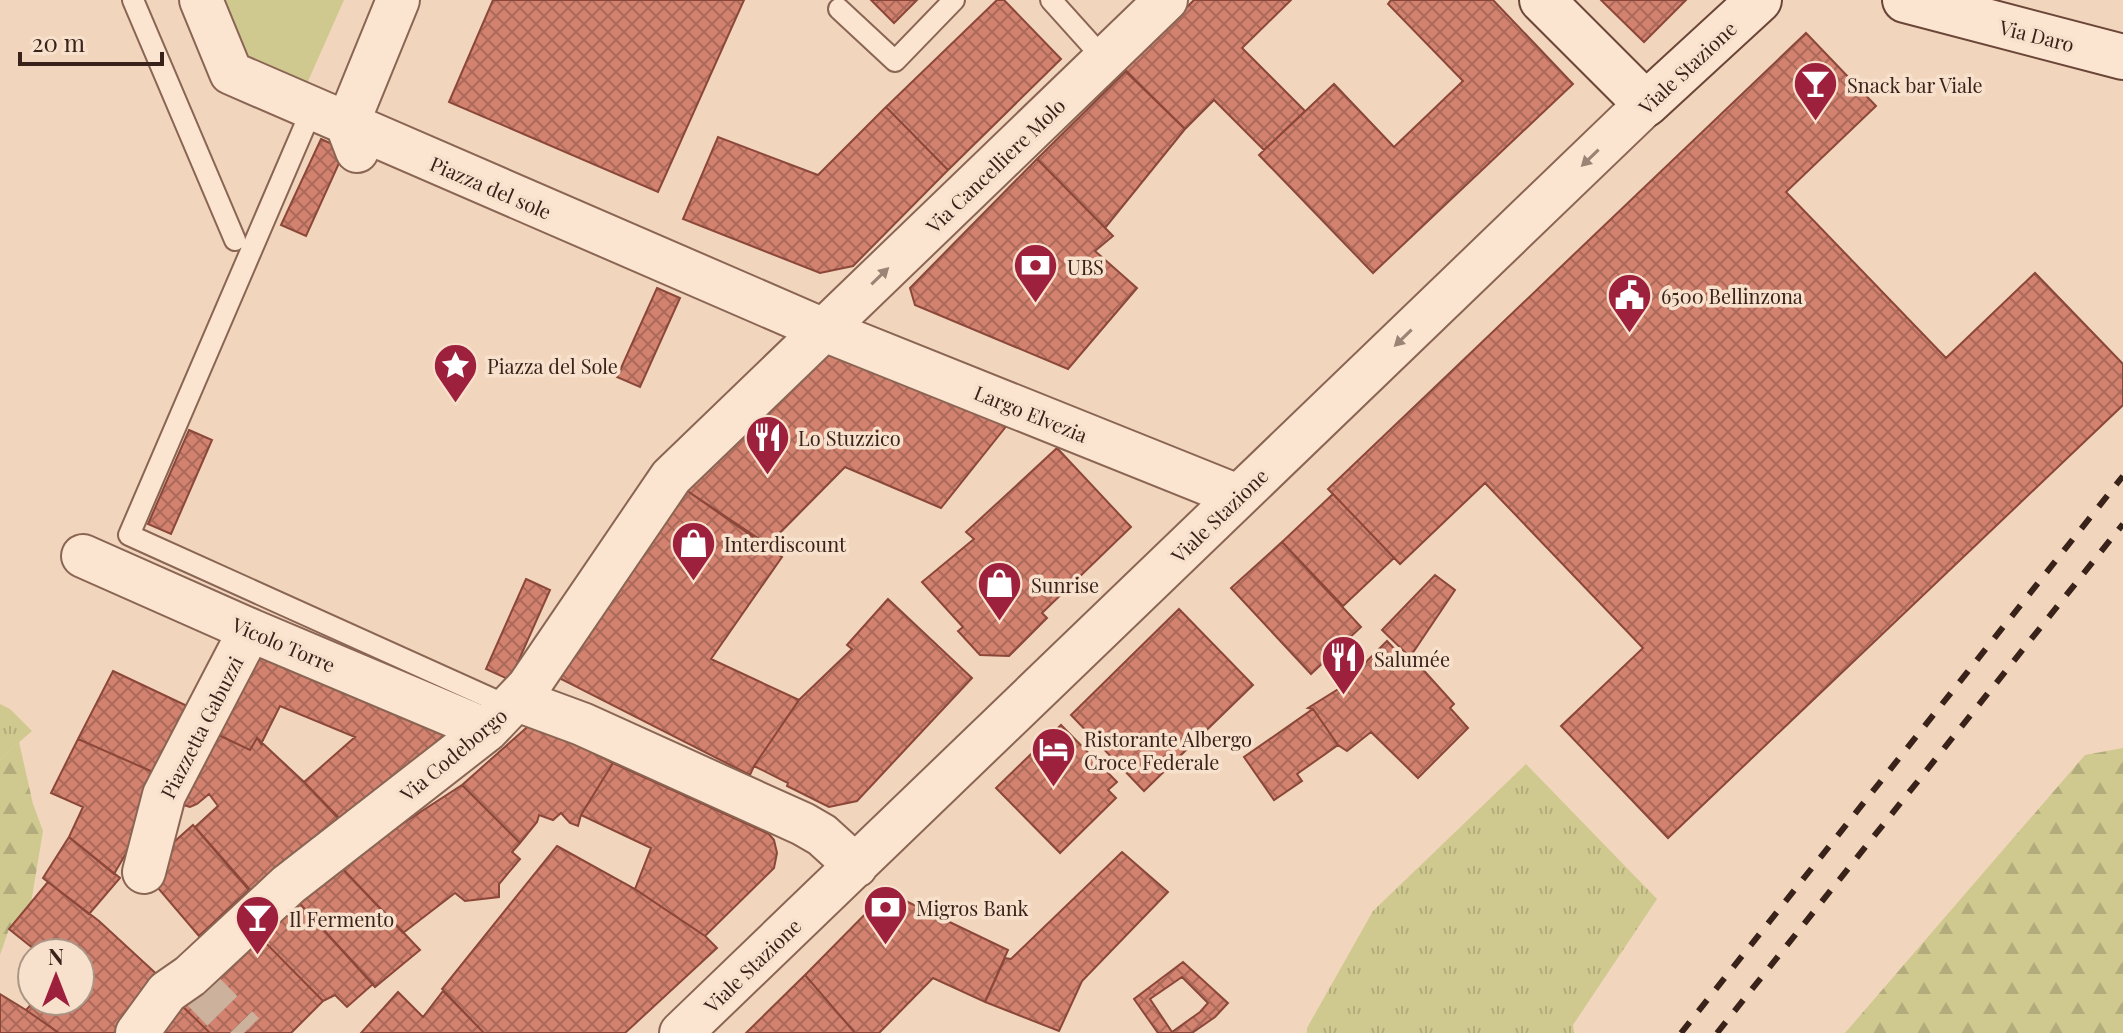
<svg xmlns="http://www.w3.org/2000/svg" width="2123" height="1033" viewBox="0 0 2123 1033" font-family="'Playfair Display',serif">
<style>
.grass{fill:url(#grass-tufts)}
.forest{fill:url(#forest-firs)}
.green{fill:#cfc990}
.building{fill:url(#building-cross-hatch);stroke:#8b4739;stroke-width:2;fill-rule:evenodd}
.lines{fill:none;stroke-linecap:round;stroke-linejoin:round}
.street-tunnel{stroke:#ccb19c;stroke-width:42;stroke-dasharray:42 21;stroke-linecap:butt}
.lane-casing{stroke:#8a6554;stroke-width:24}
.street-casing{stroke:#8a6554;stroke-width:46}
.secondary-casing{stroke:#6b4638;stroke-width:48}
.lane{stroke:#fbe5d0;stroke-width:20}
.street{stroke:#fbe5d0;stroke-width:42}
.secondary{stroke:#fbe5d0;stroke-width:44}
.rail{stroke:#38221a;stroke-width:6;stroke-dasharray:14 14;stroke-linecap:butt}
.oneway{fill:#9a8475}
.labels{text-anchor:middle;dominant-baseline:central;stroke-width:7;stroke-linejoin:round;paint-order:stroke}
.street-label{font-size:20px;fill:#38221a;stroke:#f8e1cc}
.poi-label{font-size:20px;fill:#38221a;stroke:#f8e1cc;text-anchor:start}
</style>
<defs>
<pattern id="grass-tufts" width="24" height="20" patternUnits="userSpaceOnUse" patternTransform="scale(2)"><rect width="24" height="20" fill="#cfc990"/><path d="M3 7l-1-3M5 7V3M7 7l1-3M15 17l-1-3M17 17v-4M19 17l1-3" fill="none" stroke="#b2ac7c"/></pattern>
<pattern id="forest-firs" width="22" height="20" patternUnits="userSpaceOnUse" patternTransform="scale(2)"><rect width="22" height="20" fill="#cfc990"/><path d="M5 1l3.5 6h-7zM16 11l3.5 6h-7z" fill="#b2ac7c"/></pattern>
<pattern id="building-cross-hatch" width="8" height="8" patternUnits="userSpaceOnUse" patternTransform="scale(2)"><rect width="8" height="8" fill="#d2826f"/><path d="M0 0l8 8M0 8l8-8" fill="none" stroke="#ab6a5a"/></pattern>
</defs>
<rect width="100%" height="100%" fill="#f1d5bc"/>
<!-- grass -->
<path class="grass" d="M0,704L10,709L32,731L0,759Z
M1526,764L1657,899L1573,1025L1574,1033H1307V1028L1373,911Z"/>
<!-- forest -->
<path class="forest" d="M19,742L33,804L43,831L31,903L9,929L0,955V759Z
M2123,748V1033H1845L2085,755Z"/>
<!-- green -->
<path class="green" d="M222,0H344L305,88L246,62Z"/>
<!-- building -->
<path class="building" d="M493,0H744L658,192L449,102Z
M871,0H917L894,23Z
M997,0H1004L1061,59L948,170L886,107Z
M1194,0H1291L1242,48L1305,111L1264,150L1214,100L1185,129L1124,70Z
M1391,0H1493L1573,84L1373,273L1259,155L1334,84L1394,147L1463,81L1388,4Z
M1601,0H1686L1644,42Z
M1806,33L1876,106L1786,192L1946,358L2035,273L2123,364V405L1668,838L1561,726L1643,648L1485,483L1400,564L1328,489Z
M1126,71L1185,129L1105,228L1037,159Z
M886,107L948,170L853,266L820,273L683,219L718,137L818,175Z
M321,139L345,150L306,236L281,225Z
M1037,159L1113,236L1095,251L1137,288L1068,369L915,305L910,288Z
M657,288L680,298L640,387L617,377Z
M825,352L1008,424L941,508L845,467L768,545L686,490Z
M189,430L212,440L171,534L148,524Z
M1057,448L1131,527L1042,613L1047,618L1009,656L980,655L958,631L963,627L922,582L974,539L966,532Z
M686,490L782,557L711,659L799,700L754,766L750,775L555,676Z
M1333,494L1394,558L1343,606L1282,542Z
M1282,542L1361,627L1311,674L1231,588Z
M1435,575L1455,590L1410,657L1382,630Z
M526,579L550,590L510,680L486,669Z
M888,599L972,678L857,801L829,807L787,786L788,783L754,766L799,700L852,649L847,645Z
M1179,609L1253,685L1144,791L1071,715Z
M251,634L456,724L345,824L304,782L355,737L280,706L261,744L257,738L250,750L208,730Z
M1387,641L1413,669L1418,664L1454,704L1450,708L1468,728L1418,778L1371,732L1347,751L1338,745L1313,709L1308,708L1356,678L1353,675Z
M113,671L202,713L169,779L78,739Z
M1313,709L1338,745L1297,774L1302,781L1274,800L1244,757Z
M533,722L613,763L581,815L578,826L570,823L561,813L553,820L539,815L537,822L520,843L462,785Z
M1061,725L1117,782L1108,790L1116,798L1060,853L996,788Z
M208,730L250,750L257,738L304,782L338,818L252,892L195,827L218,806L209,794L197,804L190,807L180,804Z
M78,739L169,779L114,874L69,837L83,807L51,793Z
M613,763L769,834L774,840L777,853L774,868L705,936L635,889L651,848L581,815Z
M462,785L520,843L512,852L520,859L499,884V897L465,901L455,893L403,933L339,865Z
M193,825L249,890L199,936L146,874L155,859Z
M69,837L120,878L89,914L43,878Z
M557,846L635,889L705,936L717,948L625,1033H484L442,989Z
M1122,852L1168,892L1082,981L1059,1031L985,1002L1005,958L1011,959Z
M339,865L420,950L375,987L292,895Z
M48,882L99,921L162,979L114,1033H59L26,1010L34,1001H80V953H39L9,929Z
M887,892L1008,950L985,1002L933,978L879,1033H855L805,975Z
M292,895L373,984L347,1007L335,995L323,1001L249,926Z
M249,926L323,1001L291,1033H210L175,999Z
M1183,962L1228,1003L1215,1017L1192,1033H1158L1134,999ZM1182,977L1208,1003L1200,1012L1172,1032L1150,999Z
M805,975L855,1033H746Z
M443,991L484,1033H361L398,992L423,1017Z
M0,994L26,1010L59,1033H0Z
M175,999L210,1033H149Z"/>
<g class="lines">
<!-- street-tunnel -->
<path class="street-tunnel" d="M193,981L244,1033"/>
<defs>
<path id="lane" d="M133,0L235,240
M1051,0L1105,60
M839,9L895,61L954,0
M312,109L129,535L510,707"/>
<path id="street" d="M201,0L231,73L824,330L1238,496
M357,151L347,125L398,0
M83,556L250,630L487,730
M517,700L582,724L803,824L822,835L856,866
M144,872L164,795L250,630
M137,1033L167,992L190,976L288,885L487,730L528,687L671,477L1166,0
M681,1033L1646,104"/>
<path id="secondary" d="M1542,0L1646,104L1759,0
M1905,0L2123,57"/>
</defs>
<!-- lane casing -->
<use href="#lane" class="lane-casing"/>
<!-- street casing -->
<use href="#street" class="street-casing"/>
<!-- secondary casing -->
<use href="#secondary" class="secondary-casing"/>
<!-- lane -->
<use href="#lane" class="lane"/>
<!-- street -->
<use href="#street" class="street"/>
<!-- secondary -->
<use href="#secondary" class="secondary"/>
<!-- rail -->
<path class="rail" d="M1681,1033L2123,476
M1717,1033L2123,524"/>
</g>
<!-- one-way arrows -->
<defs><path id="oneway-solid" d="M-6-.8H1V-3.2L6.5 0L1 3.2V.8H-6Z" transform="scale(2)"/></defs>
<g class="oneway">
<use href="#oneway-solid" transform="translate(1590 158) rotate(136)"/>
<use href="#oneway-solid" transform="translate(880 276) rotate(-44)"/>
<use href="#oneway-solid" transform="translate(1403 338) rotate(136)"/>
</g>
<!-- icons -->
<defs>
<symbol id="bar-pin" viewBox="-11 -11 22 30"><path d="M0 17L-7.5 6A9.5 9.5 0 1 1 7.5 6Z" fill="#9d203d" stroke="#f8e1cc"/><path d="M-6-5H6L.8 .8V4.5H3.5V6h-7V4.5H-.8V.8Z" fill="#fff"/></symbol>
<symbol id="bank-pin" viewBox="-11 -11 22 30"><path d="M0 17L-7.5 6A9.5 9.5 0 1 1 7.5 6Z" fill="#9d203d" stroke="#f8e1cc"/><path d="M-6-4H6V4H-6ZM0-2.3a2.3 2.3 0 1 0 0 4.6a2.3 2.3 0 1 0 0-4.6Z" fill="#fff"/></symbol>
<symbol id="civic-pin" viewBox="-11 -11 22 30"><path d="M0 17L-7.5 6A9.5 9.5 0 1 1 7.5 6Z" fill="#9d203d" stroke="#f8e1cc"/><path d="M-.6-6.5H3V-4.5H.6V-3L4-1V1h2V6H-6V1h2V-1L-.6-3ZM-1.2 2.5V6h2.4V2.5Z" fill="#fff"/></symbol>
<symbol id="sight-pin" viewBox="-11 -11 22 30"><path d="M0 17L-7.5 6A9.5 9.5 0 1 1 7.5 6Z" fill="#9d203d" stroke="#f8e1cc"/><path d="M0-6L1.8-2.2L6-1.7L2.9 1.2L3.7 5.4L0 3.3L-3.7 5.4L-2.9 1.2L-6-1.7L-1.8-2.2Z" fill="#fff"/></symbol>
<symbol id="restaurant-pin" viewBox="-11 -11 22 30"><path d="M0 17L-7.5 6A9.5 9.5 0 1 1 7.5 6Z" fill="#9d203d" stroke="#f8e1cc"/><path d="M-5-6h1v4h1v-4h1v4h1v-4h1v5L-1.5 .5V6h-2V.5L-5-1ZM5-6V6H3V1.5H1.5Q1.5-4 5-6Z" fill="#fff"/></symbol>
<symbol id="shop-pin" viewBox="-11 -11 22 30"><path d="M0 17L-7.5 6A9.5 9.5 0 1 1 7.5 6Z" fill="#9d203d" stroke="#f8e1cc"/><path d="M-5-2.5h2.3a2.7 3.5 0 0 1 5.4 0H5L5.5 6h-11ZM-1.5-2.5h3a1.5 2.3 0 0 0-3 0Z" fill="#fff"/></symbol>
<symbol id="hotel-pin" viewBox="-11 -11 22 30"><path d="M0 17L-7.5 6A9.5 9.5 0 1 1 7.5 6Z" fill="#9d203d" stroke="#f8e1cc"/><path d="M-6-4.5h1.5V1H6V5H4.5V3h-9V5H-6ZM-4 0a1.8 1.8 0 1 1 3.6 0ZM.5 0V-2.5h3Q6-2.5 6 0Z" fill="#fff"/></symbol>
</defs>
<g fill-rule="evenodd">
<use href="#bar-pin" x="1790" y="58" width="51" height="69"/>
<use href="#bank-pin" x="1010" y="240" width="51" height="69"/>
<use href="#civic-pin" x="1604" y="270" width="51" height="69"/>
<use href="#sight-pin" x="430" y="340" width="51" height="69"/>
<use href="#restaurant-pin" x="742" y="412" width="51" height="69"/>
<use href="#shop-pin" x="668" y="518" width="51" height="69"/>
<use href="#shop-pin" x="974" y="558" width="51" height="69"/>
<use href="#restaurant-pin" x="1318" y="632" width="51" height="69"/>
<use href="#hotel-pin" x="1028" y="724" width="51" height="69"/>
<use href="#bank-pin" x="860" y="882" width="51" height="69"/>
<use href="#bar-pin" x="232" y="892" width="51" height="69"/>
</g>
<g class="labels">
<!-- street labels -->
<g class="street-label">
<text transform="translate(2037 35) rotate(14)">Via Daro</text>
<text transform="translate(1687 67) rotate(-43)">Viale Stazione</text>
<text transform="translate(995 165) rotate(-44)">Via Cancelliere Molo</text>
<text transform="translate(491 187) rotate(23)">Piazza del sole</text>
<text transform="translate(1031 413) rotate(22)">Largo Elvezia</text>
<text transform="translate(1219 515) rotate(-44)">Viale Stazione</text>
<text transform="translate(284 644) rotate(23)">Vicolo Torre</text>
<text transform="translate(201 727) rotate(-63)">Piazzetta Gabuzzi</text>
<text transform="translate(453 754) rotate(-40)">Via Codeborgo</text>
<text transform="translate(752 965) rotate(-44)">Viale Stazione</text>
</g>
<!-- poi labels -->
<g class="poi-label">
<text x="1847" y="84">Snack bar Viale</text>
<text x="1067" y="266">UBS</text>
<text x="1661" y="295">6500 Bellinzona</text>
<text x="487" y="365">Piazza del Sole</text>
<text x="798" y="437">Lo Stuzzico</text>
<text x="724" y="543">Interdiscount</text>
<text x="1031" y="584">Sunrise</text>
<text x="1374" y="658">Salumée</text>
<text x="1084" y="738">Ristorante Albergo<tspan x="1084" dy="23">Croce Federale</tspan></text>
<text x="916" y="907">Migros Bank</text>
<text x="289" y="918">Il Fermento</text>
</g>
</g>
<!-- north arrow -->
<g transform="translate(56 977)"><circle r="38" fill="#f8e1cc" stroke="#ab9585" stroke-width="2"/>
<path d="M0-6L14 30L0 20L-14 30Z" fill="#9d203d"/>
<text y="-12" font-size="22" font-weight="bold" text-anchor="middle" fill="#38221a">N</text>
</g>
<!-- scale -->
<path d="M20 52v12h142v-12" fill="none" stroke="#38221a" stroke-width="4"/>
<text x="32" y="52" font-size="24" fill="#38221a" stroke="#f8e1cc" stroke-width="6" paint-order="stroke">20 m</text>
</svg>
